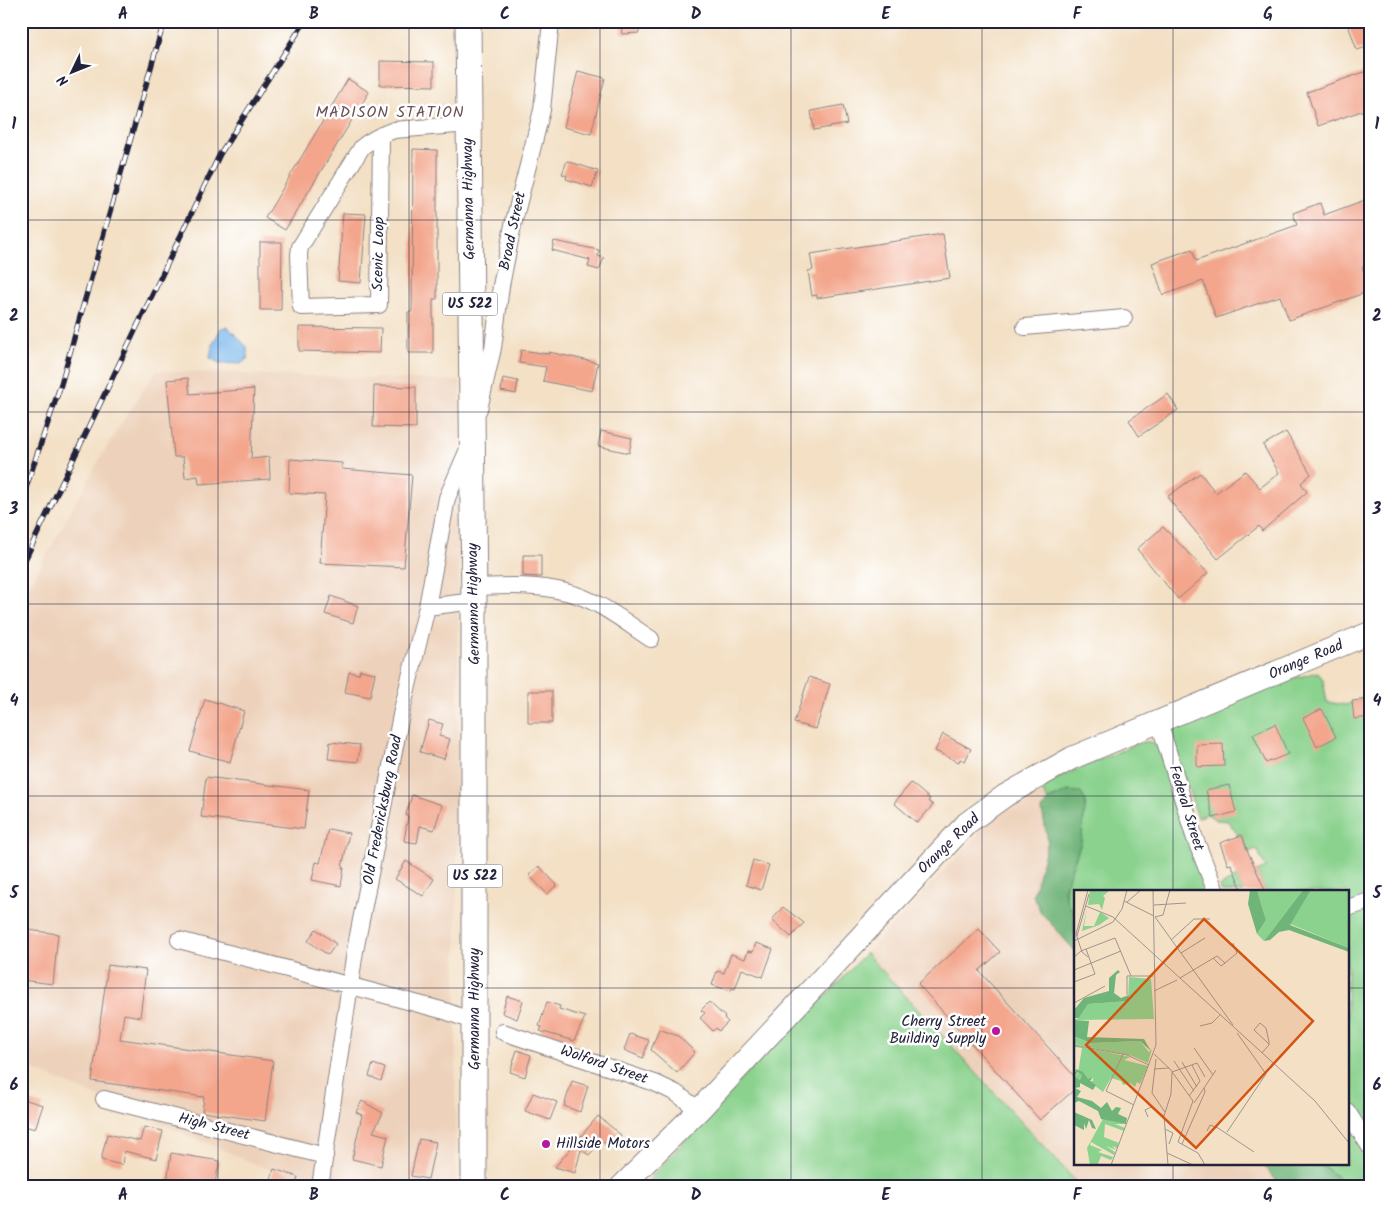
<svg xmlns="http://www.w3.org/2000/svg" width="1391" height="1208" viewBox="0 0 1391 1208" font-family="Kalam,sans-serif">
<style>
.built{fill:#edd1ba}
.green{fill:#8ad28d;stroke:#567a64}
.forest{fill:#6fb478;stroke:#486b5a}
.water{fill:#77b5ea;stroke:#4c6c92}
.building{fill:#f3a68c}
.lines{fill:none;stroke-linecap:round;stroke-linejoin:round}
.street-casing{stroke:#8a8180;stroke-width:18}
.secondary-casing{stroke:#8a8180;stroke-width:24}
.primary-casing{stroke:#8a8180;stroke-width:27}
.street{stroke:#fff;stroke-width:16}
.secondary{stroke:#fff;stroke-width:22}
.primary{stroke:#fff;stroke-width:25}
.rail-casing{stroke:#22223b;stroke-width:5.5}
.rail{stroke:#fff;stroke-width:4;stroke-dasharray:11;stroke-linecap:butt}
.grid{fill:none;stroke:#22223b;stroke-width:1;stroke-opacity:0.55}
.poi-dot{fill:#b5179e;stroke:#fff;stroke-width:2}
.labels{text-anchor:middle;dominant-baseline:central;stroke-width:5;stroke-linejoin:round;paint-order:stroke}
.shield{fill:#fff;stroke:#646476;stroke-width:1}
.shield-label{font-size:14px;font-weight:bold;fill:#22223b}
.street-label{font-size:15px;fill:#22223b;stroke:#fff}
.poi-label{font-size:15px;fill:#22223b;stroke:#fff;text-anchor:end}
.neighbourhood-label{font-size:16px;letter-spacing:1px;fill:#6b5057;stroke:#fff}
.inset-road{fill:none;stroke:#9f948e;stroke-width:1}
.view{fill:#d45411;fill-opacity:0.15;stroke:#d45411;stroke-width:2.5}
.inset-edge{fill:none;stroke:#22223b;stroke-width:2.5}
.neatline{fill:none;stroke:#22223b;stroke-width:2}
.grid-label{font-size:16px;text-anchor:middle;font-weight:bold;fill:#22223b}
</style>
<rect width="100%" height="100%" fill="#fff"/>
<filter id="ink" filterUnits="userSpaceOnUse"><feTurbulence type="fractalNoise" baseFrequency=".02" numOctaves="2"/><feDisplacementMap in="SourceGraphic" scale="10" xChannelSelector="R" yChannelSelector="G"/><feConvolveMatrix kernelMatrix="1 2 1 2 8 2 1 2 1" color-interpolation-filters="sRGB"/></filter>
<filter id="wash" filterUnits="userSpaceOnUse"><feTurbulence type="fractalNoise" baseFrequency=".0096" numOctaves="4" result="noise"/><feDisplacementMap in="SourceGraphic" scale="20" xChannelSelector="R" yChannelSelector="G"/><feGaussianBlur stdDeviation="1.12" result="paint"/><feColorMatrix in="noise" values="0 0 0 0 0 0 0 0 0 0 0 0 0 0 0 0 0 1.4 0 .05"/><feComposite in="paint" operator="in"/></filter>
<g filter="url(#wash)">
<rect width="100%" height="100%" fill="#f3e0c5"/>
<!-- built -->
<path class="built" d="M156,371L460,381L455,1187H309L21,1064V601L109,443Z
M1039,786L1071,836L1040,910L1075,951V1164H1262L1282,1187H1081L866,953L977,836L987,822Z"/>
<!-- green -->
<path class="green" d="M1318,672L1323,680L1327,702L1346,705L1370,695V1138L1347,1100V892H1266L1257,872L1266,868L1257,849L1248,852L1243,837L1238,835L1228,821L1216,820L1207,814L1198,818L1168,728L1284,681Z
M1141,742H1152L1159,749L1206,892H1075V914C1053,890 1076,866 1081,840C1083,827 1084,814 1086,801L1069,791L1048,800L1039,786Z
M1237,877L1243,892H1222L1219,887Z
M866,953L1081,1187H647L649,1180L800,1015L828,994Z
M1347,1120L1370,1157V1187H1350L1321,1164H1347Z"/>
<!-- forest -->
<path class="forest" d="M1069,791L1080,792L1086,801L1081,842L1064,890L1067,901L1075,914V951L1040,911L1033,895L1048,841L1042,810L1048,800Z
M1262,1164H1321L1350,1187H1282Z"/>
<!-- water -->
<path class="water" d="M228,327L247,347L248,358L241,364L219,363L210,358L212,346L221,328Z"/>
<g id="blocks">
<!-- building -->
<path class="building" d="M621,21H638L639,33L622,34Z
M1358,21H1370V46L1357,50L1348,25Z
M380,61L434,62V86L380,85Z
M1370,70V108L1318,126L1307,92Z
M578,71L605,78L591,134L564,127Z
M348,79L369,92L285,230L265,218Z
M843,105L847,124L814,130L811,111Z
M413,149L437,150V299H433V353H408V312H412Z
M567,161L598,171L592,187L566,179L567,176L562,174Z
M1370,198V264L1362,267L1370,291L1289,320L1280,296L1216,318L1203,281L1163,295L1152,263L1192,249L1196,261L1297,225L1293,213L1320,203L1324,215Z
M343,213L366,214L361,283L338,281Z
M943,234L950,278L817,298V295L812,296L808,271L813,270L810,254Z
M554,241L599,250L598,256L604,258L599,270L588,267L590,260L552,250Z
M260,242H282L281,310H260Z
M299,327L381,328L380,353L299,351Z
M521,350L549,354V352L598,363L592,391L543,381L546,367L519,363Z
M188,378L190,394L254,389L251,459L269,457L270,479L199,484L198,476L185,478L183,457H174L167,380Z
M503,378L518,381L516,394L501,391Z
M374,386L416,387V428L373,427Z
M1168,394L1178,410L1139,436L1129,420Z
M601,431L632,438L629,453L598,446Z
M1286,432L1311,474L1301,483L1307,492L1262,531L1259,526L1218,559L1167,497L1200,473L1216,493L1245,471L1260,488L1279,473L1263,445Z
M290,459L342,463V469L412,475L404,567L320,563L325,495L289,493Z
M1163,527L1208,573L1178,599L1137,549Z
M523,555H541V577L523,576Z
M331,596L358,606L353,623L325,614Z
M360,670L375,673L370,697L345,692L349,672L359,674Z
M809,677L830,684L816,729L794,723Z
M528,691H552V723H528Z
M205,699L244,711L230,762L190,751Z
M1370,699V717L1354,719L1352,701Z
M1322,709L1336,737L1317,747L1303,718Z
M429,720L443,724L439,736L450,739L444,759L420,752Z
M1275,724L1288,754L1266,763L1253,734Z
M943,734L971,749L965,761L960,759L959,762L935,751Z
M330,742L360,745L358,762L328,759Z
M1223,744L1224,766L1197,767V745Z
M206,777L309,790L304,829L201,817Z
M911,783L930,799L928,801L933,805L917,823L894,803Z
M1229,785L1236,812L1213,818L1206,790Z
M412,795L442,805L434,830L420,826L417,843L404,841L408,816L406,815Z
M328,829L349,833L342,868H344L341,886L312,880L316,862L320,863Z
M1242,835L1248,852L1266,892H1243L1231,864L1228,865L1220,843Z
M753,860L769,865L761,890L746,885Z
M406,861L434,879L423,896L395,879Z
M539,866L557,885L547,894L529,875Z
M783,907L804,923L791,937L772,920Z
M21,929L58,934L53,984L21,980Z
M316,929L336,944L328,955L308,941Z
M979,929L1000,952L979,971L1075,1077V1089L1040,1120L918,984Z
M756,943L773,949L763,977L742,969L735,989L732,988L731,991L712,985L717,971L724,973L731,954L745,959L748,951L753,952Z
M108,965L146,970L140,1017L124,1014L120,1039L273,1061L265,1121L202,1112L204,1097L92,1081Z
M507,996L523,1001L517,1019L502,1013Z
M547,1002L560,1006L559,1009L585,1017L574,1041L540,1031L542,1027L539,1026Z
M709,1002L725,1017L724,1018L728,1022L719,1031L716,1028L713,1031L700,1018L705,1013L701,1010Z
M659,1029L678,1036L695,1052L677,1073L651,1050Z
M630,1034L649,1040L643,1058L624,1050Z
M517,1050L531,1055L525,1077L510,1072Z
M373,1064L385,1068L381,1081L369,1076Z
M572,1081L588,1086L580,1112L564,1106Z
M533,1093L557,1102L550,1120L525,1111Z
M23,1099L43,1105L35,1129L21,1125Z
M362,1101L383,1113L373,1132L388,1136L381,1166L352,1159L362,1115L356,1112Z
M598,1116L621,1135L610,1148L602,1141L589,1155L581,1150L575,1173L555,1167Z
M144,1127L163,1131L156,1159L124,1151L122,1165L101,1160L107,1134L140,1141Z
M419,1139L436,1142L428,1179L411,1176Z
M171,1153L220,1161L214,1187L187,1182V1186L167,1183Z
M274,1169L298,1177L295,1187H269Z"/>
</g>
</g>
<g filter="url(#ink)">
<use href="#blocks" fill-opacity="0" stroke="#8a8180" stroke-width="1"/>
<g class="lines">
<defs>
<path id="street" d="M381,135L379,305L301,307L299,255L300,247L362,147C372,139 383,134 394,130L469,124
M1025,327L1124,318
M479,409L493,348L501,286L513,225L542,110L551,21
M474,587C504,586 536,584 566,592C597,599 625,622 651,639
M427,607L474,601
M1159,722L1194,836L1216,892
M1347,908L1370,901
M179,940L445,1011L475,1022
M503,1032L655,1083L676,1093L699,1110
M104,1099L325,1156
M1347,1111L1370,1147
M320,1187L355,951L402,710L427,607L447,498L469,447"/>
<path id="secondary" d="M621,1187L699,1110L967,823L1006,795L1072,758L1370,633"/>
<path id="primary" d="M468,21L474,601V1187"/>
</defs>
<!-- street casing -->
<use href="#street" class="street-casing"/>
<!-- secondary casing -->
<use href="#secondary" class="secondary-casing"/>
<!-- primary casing -->
<use href="#primary" class="primary-casing"/>
<!-- street -->
<use href="#street" class="street"/>
<!-- secondary -->
<use href="#secondary" class="secondary"/>
<!-- primary -->
<use href="#primary" class="primary"/>
<defs>
<path id="rail" d="M21,502L61,384L161,32L168,21
M21,568L220,154L305,21"/>
</defs>
<!-- rail casing -->
<use href="#rail" class="rail-casing"/>
<!-- rail -->
<use href="#rail" class="rail"/>
</g>
</g>
<!-- grid -->
<path class="grid" d="M218,21V1187M409,21V1187M600,21V1187M791,21V1187M982,21V1187M1173,21V892M21,220H1370M21,412H1370M21,604H1370M21,796H1370M21,988H1075M1347,988H1370M1173,1164V1187"/>
<!-- markers -->
<g class="poi-dot">
<circle cx="996" cy="1031" r="5"/>
<circle cx="546" cy="1144" r="5"/>
</g>
<g class="labels">
<!-- shield labels -->
<g class="shield">
<rect x="442.5" y="292.5" width="55" height="23" rx="4"/>
<rect x="447.5" y="864.5" width="55" height="23" rx="4"/>
</g>
<g class="shield-label">
<text x="470" y="304">US 522</text>
<text x="475" y="876">US 522</text>
</g>
<!-- street labels -->
<g class="street-label">
<text transform="translate(469 199) rotate(-91)">Germanna Highway</text>
<text transform="translate(513 231) rotate(-78)">Broad Street</text>
<text transform="translate(379 254) rotate(-89)">Scenic Loop</text>
<text transform="translate(474 604) rotate(-91)">Germanna Highway</text>
<text transform="translate(1306 660) rotate(-23)">Orange Road</text>
<text transform="translate(1186 808) rotate(73)">Federal Street</text>
<text transform="translate(383 810) rotate(-79)">Old Fredericksburg Road</text>
<text transform="translate(949 844) rotate(-44)">Orange Road</text>
<text transform="translate(475 1009) rotate(-90)">Germanna Highway</text>
<text transform="translate(604 1065) rotate(19)">Wolford Street</text>
<text transform="translate(214 1127) rotate(14)">High Street</text>
</g>
<!-- poi labels -->
<g class="poi-label">
<text x="986" y="1022">Cherry Street<tspan x="986" dy="17">Building Supply</tspan></text>
<text x="556" y="1144" text-anchor="start">Hillside Motors</text>
</g>
<!-- neighbourhood labels -->
<g class="neighbourhood-label">
<text x="390" y="112">MADISON STATION</text>
</g>
</g>
<!-- overview -->
<g transform="translate(1074 890)">
<rect width="275" height="275" fill="#f3e0c5"/>
<path d="M16,0H36L29,6L31,8L28,20L25,14L14,15ZM183,0H229L190,51L183,44L192,30ZM237,0H275V58L216,34ZM13,18L10,36H20L26,22L35,28L25,35L8,41ZM55,87L77,89L80,129L0,130L5,128L14,114L54,111ZM0,147L17,153L66,151L75,162L78,159L74,173L58,166L0,154ZM0,155L56,167L50,170L74,176L66,194L63,192L61,197L56,193L49,195L47,191L37,188L29,202L15,191H19V187L14,190L8,186L6,190L0,186L4,183L8,158L1,157L0,160ZM29,229L52,234H41L51,238L50,241L31,234L30,247L45,253L43,258L38,256L42,260L32,256L41,262L40,265L17,252L16,255L28,260L24,262L39,267L37,270L27,266L24,274L16,275L13,258Z" fill="#8ad28d"/>
<path d="M176,0H183L192,30L183,44L174,14ZM229,0H237L216,35L275,58V62L215,40L205,42L196,50L190,51ZM44,80L46,82L42,85L40,103L47,108L55,105L54,111L14,114L5,128H0V120L10,108L35,101V88ZM0,130L15,131L13,147L70,149L77,161L66,151L17,153L1,147ZM2,179L9,182L14,189L19,187L16,191L22,195L19,200L6,193V197L1,198L7,201L3,207L18,211L27,218L33,212L38,221L42,217L47,218L44,224L53,228L52,234L27,229L24,221L5,211L0,213V186L6,190L8,185L4,182L0,186ZM0,222L18,230L22,239L18,238L15,230L12,239L10,233V240L0,235Z" fill="#6fb478"/>
<path class="inset-road" d="M14,0L2,44L8,62L14,67M50,11L80,26M53,12L67,0M80,15L112,13M12,16L39,27M39,27L241,211L275,253M81,27L159,135M81,27L89,25L96,0M3,46L15,4M97,50L120,29H136M0,51L39,32L48,19L53,0M107,63L131,48M0,67L7,61L41,48L57,86M151,73L163,63L159,53M0,80L47,61M57,86H79M106,88L143,66L151,73L147,76L139,68M0,92L21,84L12,59M80,101L103,90M53,105V86H57M0,113L31,96M126,136L138,133L146,125M0,155L53,165L75,175M120,158L139,185M188,163L194,156L195,155V152L192,138L186,133L180,140L195,154M49,164L32,201L60,215M80,164L96,179L119,211L104,252L124,263L131,275M82,169L78,203L91,222M100,171L120,201M108,172L123,197M80,179L95,178M115,206L126,191L118,175M120,213L142,180M90,226L97,204L98,182L123,173L131,187M74,227L71,220L77,217L90,226L94,275M91,239L99,243L95,254M133,241L136,235L144,238L180,262M153,242L192,184L163,143M108,254L131,202L130,198M93,263L119,275M37,275L82,155L79,0"/>
<path class="view" d="M130,29L239,131L122,258L12,155Z"/>
<rect width="275" height="275" class="inset-edge"/>
</g>
<!-- margin -->
<rect width="1391" height="1208" fill="none" stroke="#fff" stroke-width="55"/>
<!-- north arrow -->
<g transform="translate(72 72) rotate(227)" stroke="#ffffff" stroke-width="4" paint-order="stroke">
<path d="M0-4L9 19L0 12L-9 19Z" fill="#22223b"/>
<text y="-8" font-size="14" font-weight="bold" text-anchor="middle" fill="#22223b">N</text>
</g>
<rect x="28" y="28" width="1336" height="1152" class="neatline"/>
<g class="grid-label">
<text x="123" y="19">A</text>
<text x="314" y="19">B</text>
<text x="505" y="19">C</text>
<text x="696" y="19">D</text>
<text x="886" y="19">E</text>
<text x="1077" y="19">F</text>
<text x="1268" y="19">G</text>
<text x="14" y="129">1</text>
<text x="1377" y="129">1</text>
<text x="14" y="321">2</text>
<text x="1377" y="321">2</text>
<text x="14" y="514">3</text>
<text x="1377" y="514">3</text>
<text x="14" y="706">4</text>
<text x="1377" y="706">4</text>
<text x="14" y="898">5</text>
<text x="1377" y="898">5</text>
<text x="14" y="1090">6</text>
<text x="1377" y="1090">6</text>
<text x="123" y="1200">A</text>
<text x="314" y="1200">B</text>
<text x="505" y="1200">C</text>
<text x="696" y="1200">D</text>
<text x="886" y="1200">E</text>
<text x="1077" y="1200">F</text>
<text x="1268" y="1200">G</text>
</g>
</svg>
